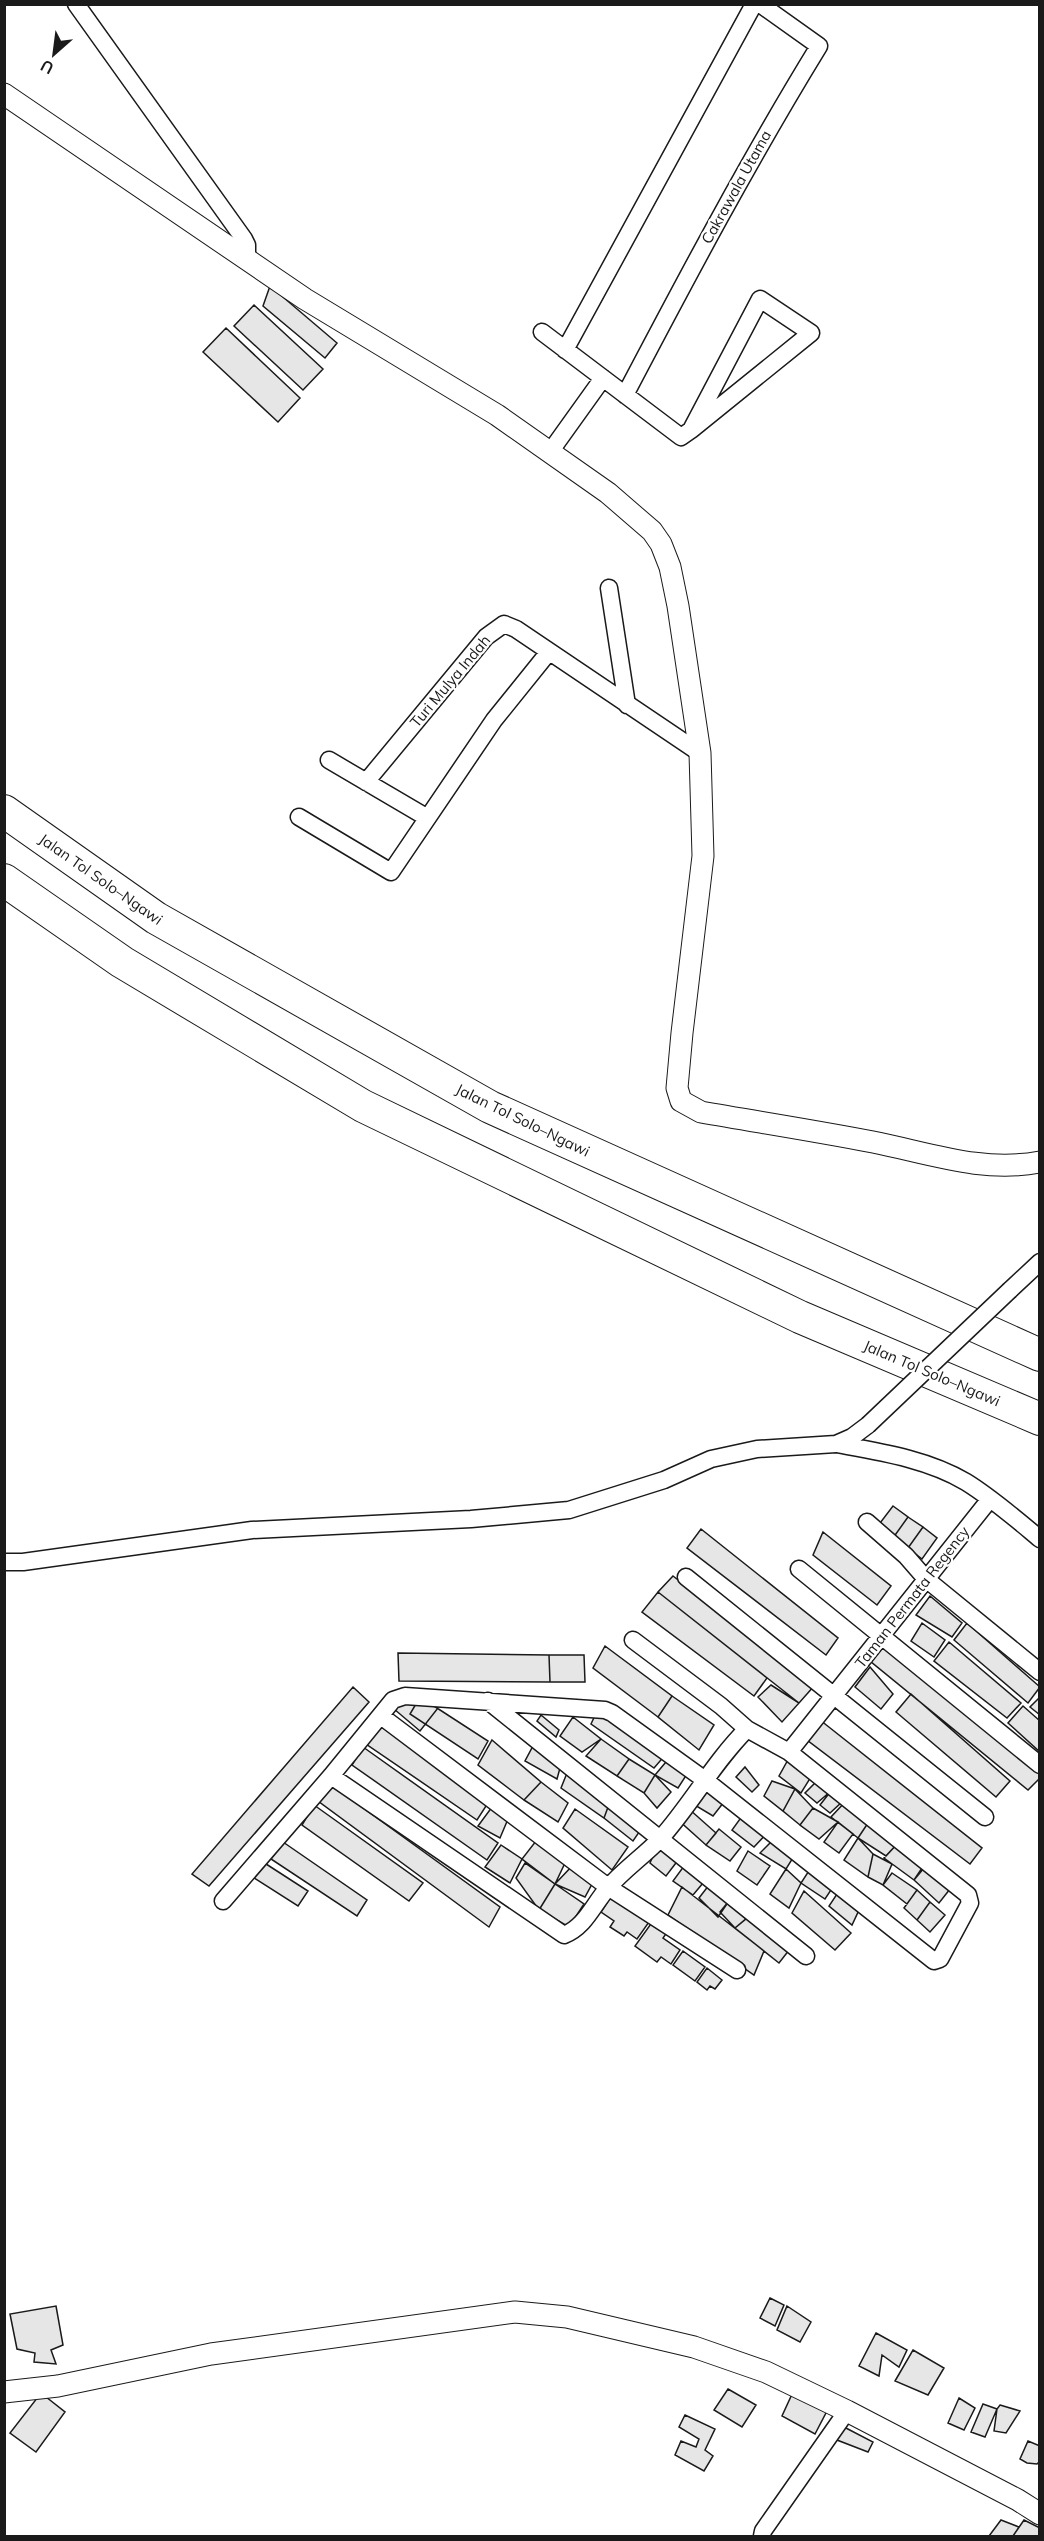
<svg xmlns="http://www.w3.org/2000/svg" width="1044" height="2541" viewBox="0 0 1044 2541" font-family="Mulish,sans-serif">
<style>
.building{fill:#e6e6e6;stroke:#1a1a1a;stroke-width:1.5}
.lines{fill:none;stroke-linecap:round;stroke-linejoin:round}
.minor-casing{stroke:#1a1a1a;stroke-width:19}
.tertiary-casing{stroke:#1a1a1a;stroke-width:23}
.motorway-casing{stroke:#1a1a1a;stroke-width:34}
.minor{stroke:#fff;stroke-width:16}
.tertiary{stroke:#fff;stroke-width:21}
.motorway{stroke:#fff;stroke-width:32}
.minor-bridge-casing{stroke:#1a1a1a;stroke-width:19;stroke-linecap:butt}
.minor-bridge{stroke:#fff;stroke-width:16}
.labels{text-anchor:middle;dominant-baseline:central;stroke-width:4.5;stroke-linejoin:round;paint-order:stroke}
.street-label{font-size:15px;fill:#1a1a1a;stroke:#fff}
</style>
<rect width="100%" height="100%" fill="#fff"/>
<!-- building -->
<path class="building" d="M270,286L337,343L325,358L263,306Z
M254,305L323,369L303,390L234,326Z
M226,328L300,398L278,422L203,352Z
M893,1506L908,1517L893,1538L877,1527Z
M908,1517L923,1527L908,1548L893,1538Z
M923,1527L937,1538L922,1559L908,1548Z
M701,1529L838,1638L826,1655L687,1548Z
M823,1532L891,1586L877,1605L813,1555Z
M673,1576L814,1686L799,1703L658,1592Z
M658,1592L767,1678L754,1696L642,1612Z
M930,1596L962,1623L952,1637L916,1615Z
M922,1623L945,1640L934,1657L911,1641Z
M967,1623L1040,1687L1028,1703L954,1640Z
M883,1642L1040,1774V1778L1028,1790L870,1661Z
M949,1642L1021,1703L1007,1718L934,1661Z
M605,1646L672,1696L658,1717L593,1668Z
M398,1653L549,1655L550,1682L399,1681Z
M549,1655H584L585,1682H550Z
M870,1667L893,1694L881,1709L855,1687Z
M771,1685L799,1703L782,1722L758,1697Z
M353,1687L369,1702L209,1886L192,1874Z
M911,1694L1010,1781L996,1797L896,1712Z
M672,1696L714,1725L699,1750L658,1717Z
M420,1697L488,1741L478,1759L410,1714Z
M1040,1697V1715L1030,1707Z
M403,1698L426,1701L438,1708L420,1731L394,1709Z
M1023,1706L1040,1721V1752L1008,1723Z
M598,1709L667,1753L654,1768L591,1724Z
M541,1715L559,1730L556,1737L537,1721Z
M573,1717L601,1739L582,1752L560,1736Z
M820,1720L982,1848L970,1864L807,1740Z
M379,1725L488,1803L477,1820L366,1744Z
M601,1739L629,1759L617,1776L586,1756Z
M492,1740L541,1782L524,1800L478,1765Z
M533,1746L560,1768L557,1779L525,1761Z
M363,1747L498,1843L487,1860L352,1765Z
M671,1756L687,1774L678,1788L655,1775Z
M789,1758L814,1772L801,1793L779,1776Z
M629,1759L655,1775L644,1793L617,1776Z
M745,1767L759,1785L752,1792L736,1777Z
M567,1773L611,1799L604,1818L561,1788Z
M655,1775L671,1792L657,1808L644,1793Z
M705,1780L727,1798L713,1816L693,1804Z
M818,1780L831,1791L817,1803L805,1793Z
M772,1781L795,1789L783,1811L764,1796Z
M541,1782L568,1803L558,1822L524,1800Z
M330,1784L500,1907L489,1927L318,1801Z
M795,1789L813,1808L800,1825L783,1811Z
M831,1791L843,1801L830,1813L820,1805Z
M611,1799L644,1825L633,1841L604,1818Z
M846,1801L870,1820L858,1838L831,1817Z
M314,1805L423,1883L409,1901L302,1825Z
M492,1807L508,1819L500,1838L478,1826Z
M813,1808L838,1822L819,1839L800,1825Z
M575,1809L628,1847L612,1870L563,1828Z
M689,1809L716,1833L706,1845L676,1818Z
M745,1812L769,1831L754,1847L732,1830Z
M870,1820L898,1843L886,1856L858,1838Z
M838,1822L853,1834L839,1853L824,1842Z
M719,1829L741,1847L730,1861L706,1845Z
M661,1837L682,1855L666,1876L650,1863Z
M776,1837L796,1853L786,1869L760,1853Z
M858,1838L873,1854L868,1877L844,1860Z
M536,1841L565,1863L555,1884L522,1859Z
M283,1842L367,1900L357,1916L271,1859Z
M898,1843L924,1865L914,1880L884,1858Z
M501,1845L522,1859L510,1883L485,1867Z
M748,1851L770,1866L757,1885L737,1871Z
M873,1854L892,1864L883,1885L868,1877Z
M263,1862L308,1891L298,1906L251,1876Z
M525,1863L555,1884L539,1910L516,1878Z
M575,1863L592,1884L585,1897L555,1884Z
M684,1866L703,1883L693,1895L673,1881Z
M812,1866L835,1884L825,1899L801,1883Z
M924,1868L950,1889L939,1903L914,1880Z
M786,1869L801,1883L789,1908L770,1894Z
M892,1873L917,1890L907,1904L883,1885Z
M555,1884L584,1904L569,1927L539,1910Z
M709,1885L729,1901L718,1917L699,1898Z
M682,1887L764,1951L754,1975L668,1915Z
M841,1888L859,1910L852,1925L829,1906Z
M917,1890L930,1902L917,1920L904,1908Z
M804,1891L851,1933L835,1950L792,1913Z
M611,1897L649,1922L637,1939L627,1932L624,1936L610,1927L614,1921L601,1912Z
M729,1901L746,1919L735,1928L720,1912Z
M930,1902L945,1915L930,1932L917,1920Z
M753,1913L793,1945L779,1963L735,1928Z
M653,1921L668,1931L663,1938L680,1950L671,1964L661,1957L657,1962L635,1946Z
M683,1951L705,1967L695,1981L673,1965Z
M707,1968L722,1980L715,1989L710,1986L707,1990L697,1982Z
M770,2298L784,2305L775,2326L760,2318Z
M56,2306L63,2345L51,2350L56,2364L34,2362L35,2353L17,2349L10,2314Z
M787,2306L811,2322L800,2342L777,2330Z
M876,2333L907,2350L899,2367L882,2355L879,2376L859,2366Z
M913,2350L944,2368L928,2395L895,2381Z
M728,2389L756,2405L742,2427L714,2410Z
M793,2392L828,2409L815,2434L782,2416Z
M41,2393L65,2412L36,2452L10,2433Z
M959,2398L975,2408L964,2430L948,2423Z
M983,2404L997,2409L985,2437L971,2432Z
M1000,2405L1020,2411L1006,2433L994,2431L997,2409Z
M685,2415L715,2429L705,2450L713,2456L704,2471L675,2455L681,2441L696,2447L699,2439L679,2427Z
M844,2427L873,2442L868,2452L837,2440Z
M1028,2441L1040,2446V2461L1037,2464L1027,2463L1020,2459Z
M1001,2520L1019,2527L1013,2536H989Z
M1024,2520L1040,2528V2536H1013Z"/>
<g class="lines">
<defs>
<path id="minor" d="M76,4L244,239L247,245V260
M542,332L681,437L691,430L811,333L760,299L691,430
M565,350L754,4
M625,395C687,277 749,160 819,46L760,4
M550,452L603,378
M609,588L627,705
M329,760L426,817
M366,782L486,637L504,624L516,629L700,753
M299,817L391,872L494,720L548,653
M1010,1290L1040,1262
M868,1425L852,1437L836,1444C880,1452 927,1459 966,1482C992,1498 1016,1519 1040,1539
M867,1522L906,1556L926,1579L1040,1672
M4,1562H23L252,1530L471,1519L569,1510L664,1480L711,1459L757,1449L836,1444
M799,1569L1040,1765
M686,1577L985,1817
M633,1640L721,1706L747,1729
M488,1701L806,1956
M381,1716L608,1887L737,1970
M789,1752L990,1499
M223,1901L331,1776L393,1700L405,1696L605,1710L612,1713L705,1780L934,1961L940,1959L970,1903L968,1895L789,1752L747,1729C714,1762 692,1803 661,1838C644,1856 623,1870 607,1889C593,1905 585,1927 564,1935L331,1776
M762,2536L763,2531L847,2411"/>
<path id="tertiary" d="M4,94L305,299L497,415L608,493L652,531L661,544L670,567L678,606L700,753L703,856L682,1033L677,1088L681,1101L701,1112C758,1122 816,1131 873,1142C929,1153 982,1173 1040,1162
M4,2392L58,2386L211,2354L515,2312L567,2317L694,2347L766,2372L847,2411L1018,2500L1040,2514"/>
<path id="motorway" d="M4,811L156,918L490,1107L1040,1355
M4,880L122,962L363,1106L800,1317L1040,1419"/>
</defs>
<!-- minor casing -->
<use href="#minor" class="minor-casing"/>
<!-- tertiary casing -->
<use href="#tertiary" class="tertiary-casing"/>
<!-- motorway casing -->
<use href="#motorway" class="motorway-casing"/>
<!-- minor -->
<use href="#minor" class="minor"/>
<!-- tertiary -->
<use href="#tertiary" class="tertiary"/>
<!-- motorway -->
<use href="#motorway" class="motorway"/>
<defs>
<path id="minor-bridge" d="M868,1425L1010,1290"/>
</defs>
<!-- minor-bridge casing -->
<use href="#minor-bridge" class="minor-bridge-casing"/>
<!-- minor-bridge -->
<use href="#minor-bridge" class="minor-bridge"/>
</g>
<g class="labels">
<!-- street labels -->
<g class="street-label">
<text transform="translate(736 187) rotate(-61)">Cakrawala Utama</text>
<text transform="translate(450 681) rotate(-50)">Turi Mulya Indah</text>
<text transform="translate(101 879) rotate(35)">Jalan Tol Solo–Ngawi</text>
<text transform="translate(523 1120) rotate(26)">Jalan Tol Solo–Ngawi</text>
<text transform="translate(932 1373) rotate(23)">Jalan Tol Solo–Ngawi</text>
<text transform="translate(912 1597) rotate(-52)">Taman Permata Regency</text>
</g>
</g>
<!-- border -->
<rect width="1044" height="2541" fill="none" stroke="#1a1a1a" stroke-width="12"/>
<!-- north arrow -->
<g transform="translate(54 54) rotate(208)" stroke="#ffffff" stroke-width="4.5" paint-order="stroke">
<path d="M0-4.5L10 22L0 15L-10 22Z" fill="#1a1a1a"/>
<text y="-9" font-size="16" font-weight="bold" text-anchor="middle" fill="#1a1a1a">U</text>
</g>
</svg>
